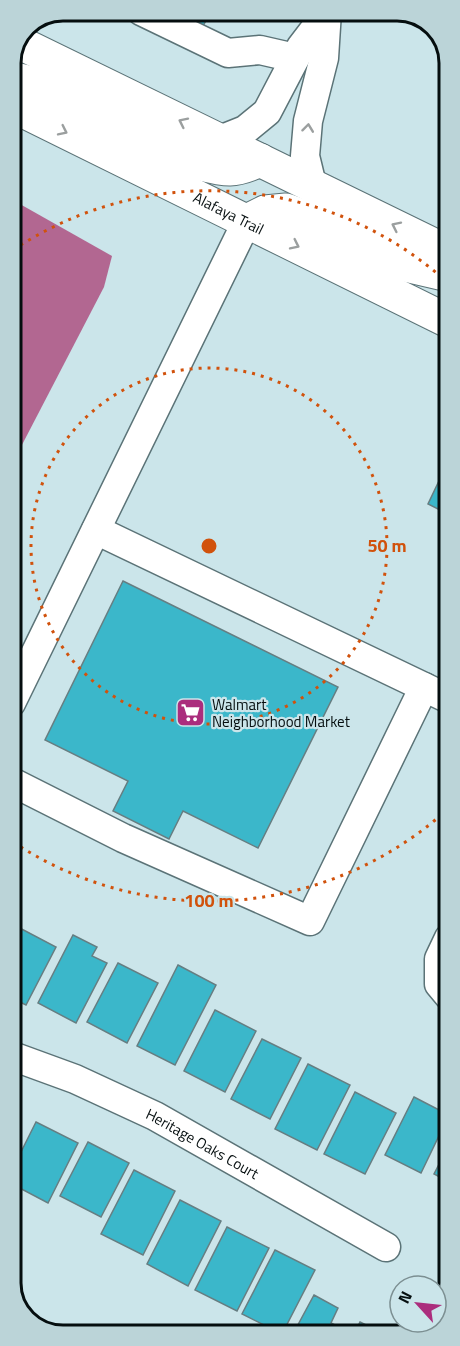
<svg xmlns="http://www.w3.org/2000/svg" width="460" height="1346" viewBox="0 0 460 1346" font-family="'Titillium Web',sans-serif">
<style>
.water{fill:#b26791}
.building{fill:#3bb7ca;stroke:#667e82;stroke-width:1.5}
.lines{fill:none;stroke-linecap:round;stroke-linejoin:round}
.minor-casing{stroke:#5b7377;stroke-width:31}
.major-casing{stroke:#5b7377;stroke-width:35}
.minor{stroke:#fff;stroke-width:28}
.major{stroke:#fff;stroke-width:33}
.oneway{stroke:#9b9f9f}
.ring{fill:none;stroke:#d1520c;stroke-width:3;stroke-dasharray:3 6}
.labels{text-anchor:middle;dominant-baseline:central;stroke-width:4.5;stroke-linejoin:round;paint-order:stroke}
.street-label{font-size:15px;fill:#050e0f;stroke:#cbe5ea}
.poi-label{font-size:15px;fill:#050e0f;stroke:#cbe5ea;text-anchor:start}
.rim{fill:none;stroke:#050e0f;stroke-width:3}
.centre{fill:#d1520c;stroke:#cbe5ea;stroke-width:3}
.ring-label{font-size:18px;text-anchor:middle;font-weight:bold;fill:#d1520c;stroke:#cbe5ea;stroke-width:4.5;stroke-linejoin:round;paint-order:stroke}
</style>
<rect width="100%" height="100%" fill="#cbe5ea"/>
<!-- water -->
<path class="water" d="M11,199L112,256L104,287L11,466Z"/>
<!-- building -->
<path class="building" d="M169,11H211L202,28Z
M448,462V514L428,504Z
M123,581L338,687L258,848L183,811L169,839L113,811L128,781L45,740Z
M14,925L56,947L26,1005L12,998V929Z
M73,935L97,947L92,956L107,963L76,1023L38,1003Z
M118,963L158,983L127,1043L87,1022Z
M178,965L216,985L175,1065L137,1046Z
M215,1010L256,1031L225,1092L184,1071Z
M262,1039L301,1058L270,1119L231,1099Z
M308,1064L350,1085L317,1150L275,1129Z
M355,1092L396,1113L365,1174L324,1154Z
M414,1097L449,1115L421,1173L385,1155Z
M36,1122L78,1143L48,1203L12,1184V1170Z
M88,1142L129,1163L101,1217L60,1196Z
M449,1145V1182L434,1174Z
M134,1170L175,1191L143,1255L101,1234Z
M180,1200L221,1221L188,1286L147,1264Z
M227,1227L269,1248L237,1311L195,1290Z
M275,1250L315,1270L282,1334L242,1314Z
M314,1295L338,1308L331,1323L347,1331L345,1334H293Z
M360,1322L384,1334H354Z"/>
<g class="lines">
<defs>
<g id="minor">
<path d="M141,11L228,53L260,50L295,58"/>
<path d="M220,140L245,130L267,112L301,47L327,13"/>
<path d="M312,185L305,156L308,121L324,58L327,11"/>
<path d="M96,530L449,699"/>
<path d="M11,703L247,221"/>
<path d="M12,782L123,838L310,921L424,687"/>
<path d="M449,938L439,959V984L449,996"/>
<path id="s1" d="M12,1056L75,1079L155,1116L386,1247"/>
</g>
<g id="major">
<path d="M18,42L448,252"/>
<path d="M11,78L36,84L197,163C225,170 233,173 260,160"/>
<path id="s2" d="M11,105L448,321"/>
<path d="M247,221L265,212L286,210L308,218L405,265L448,275"/>
</g>
</defs>
<!-- minor casing -->
<use href="#minor" class="minor-casing"/>
<!-- major casing -->
<use href="#major" class="major-casing"/>
<!-- minor -->
<use href="#minor" class="minor"/>
<!-- major -->
<use href="#major" class="major"/>
</g>
<!-- one-way arrows -->
<defs><path id="oneway-chevron" d="M-2-3.5L2.5 0L-2 3.5" fill="none" stroke-width="1.6" stroke-linecap="round" stroke-linejoin="round" transform="scale(1.5)"/></defs>
<g class="oneway">
<use href="#oneway-chevron" transform="translate(183 122) rotate(-154)"/>
<use href="#oneway-chevron" transform="translate(308 128) rotate(-83)"/>
<use href="#oneway-chevron" transform="translate(63 131) rotate(26)"/>
<use href="#oneway-chevron" transform="translate(396 226) rotate(-154)"/>
<use href="#oneway-chevron" transform="translate(295 245) rotate(26)"/>
</g>
<!-- distance rings -->
<g class="ring">
<circle cx="209" cy="546" r="178"/>
<path d="M449 808A355 355 0 0 1 13 842M13 250A355 355 0 0 1 447 282"/>
</g>
<!-- icons -->
<defs>
<symbol id="supermarket-square" viewBox="-11 -11 22 22"><rect x="-9" y="-9" width="18" height="18" rx="4" fill="#ab2d7d" stroke="#cbe5ea"/><path d="M-6-5.5h2.5l.6 2H6L4.5 2H-2.5L-4.4-4H-6ZM-1.5 3.2a1.3 1.3 0 1 0 .1 0ZM3 3.2a1.3 1.3 0 1 0 .1 0Z" fill="#fff"/></symbol>
</defs>
<g fill-rule="evenodd">
<use href="#supermarket-square" x="174" y="696" width="33" height="33"/>
</g>
<g class="labels">
<!-- street labels -->
<g class="street-label">
<text stroke="none"><textPath href="#s2" startOffset="243">Alafaya Trail</textPath></text>
<text stroke="none"><textPath href="#s1" startOffset="210">Heritage Oaks Court</textPath></text>
</g>
<!-- poi labels -->
<g class="poi-label">
<text x="212" y="704">Walmart<tspan x="212" dy="17">Neighborhood Market</tspan></text>
</g>
</g>
<!-- crop -->
<path d="M0 0H460V1346H0ZM63 21H397A42 42 0 0 1 439 63V1283A42 42 0 0 1 397 1325H63A42 42 0 0 1 21 1283V63A42 42 0 0 1 63 21Z" fill="#bbd4d8" fill-rule="evenodd"/>
<path class="rim" d="M63 21H397A42 42 0 0 1 439 63V1283A42 42 0 0 1 397 1325H63A42 42 0 0 1 21 1283V63A42 42 0 0 1 63 21Z"/>
<circle cx="209" cy="546" r="9" class="centre"/>
<g class="ring-label">
<text x="387" y="552">50 m</text>
<text x="209" y="907">100 m</text>
</g>
<!-- north arrow -->
<g transform="translate(418 1304) rotate(297)"><circle r="28" fill="#cbe5ea" stroke="#7c8f92" stroke-width="1.5"/>
<path d="M0-4.5L10 22L0 15L-10 22Z" fill="#ab2d7d"/>
<text y="-9" font-size="16" font-weight="bold" text-anchor="middle" fill="#050e0f">N</text>
</g>
</svg>
